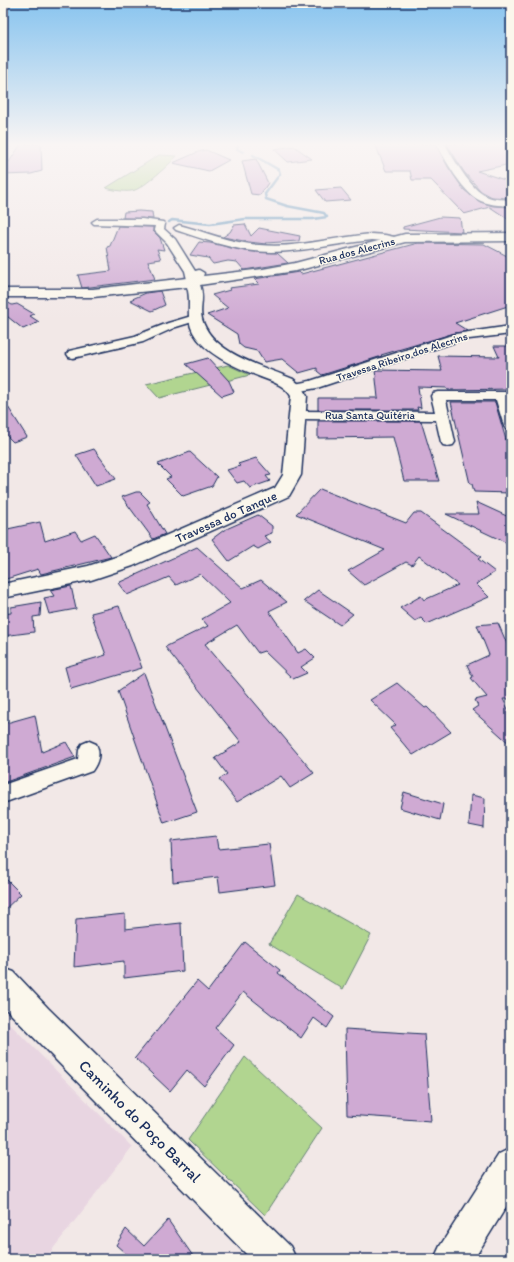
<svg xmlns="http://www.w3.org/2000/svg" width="514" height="1262" viewBox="0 0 514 1262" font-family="Itim,sans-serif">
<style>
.built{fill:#e8d5e1}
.green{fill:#b1d590;stroke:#668277}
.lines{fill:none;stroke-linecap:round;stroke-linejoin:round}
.stream{stroke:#6696bc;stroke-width:2.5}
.building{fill:#cfaad3;stroke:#1b2f5e}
.street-casing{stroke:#1b2f5e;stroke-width:3}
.secondary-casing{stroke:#1b2f5e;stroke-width:3}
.street{fill:#fbf7ec;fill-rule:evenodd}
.secondary{fill:#fbf7ec;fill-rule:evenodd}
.labels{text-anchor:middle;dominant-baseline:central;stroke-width:3;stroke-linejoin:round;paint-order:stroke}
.far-street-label{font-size:11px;fill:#1b2f5e;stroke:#fbf7ec}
.street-label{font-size:13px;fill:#1b2f5e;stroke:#fbf7ec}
.near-street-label{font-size:16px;fill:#1b2f5e;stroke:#fbf7ec}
</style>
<rect width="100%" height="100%" fill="#f2e8e7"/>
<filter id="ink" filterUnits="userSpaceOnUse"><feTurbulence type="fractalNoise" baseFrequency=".025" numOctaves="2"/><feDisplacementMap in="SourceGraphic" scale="8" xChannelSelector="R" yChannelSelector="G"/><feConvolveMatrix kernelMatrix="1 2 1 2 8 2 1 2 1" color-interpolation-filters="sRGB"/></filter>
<g filter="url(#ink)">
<!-- built -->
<path class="built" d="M3,1017L132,1147L45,1259H3Z"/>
<!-- green -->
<path class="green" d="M159,155L177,156C170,164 144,187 135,190C128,193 113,190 106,188Z
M228,365L250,375L159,398L146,384Z
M298,894L371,935L343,989L269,944Z
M245,1057L322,1128L265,1215L188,1140Z"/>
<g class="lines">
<!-- stream -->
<path class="stream" d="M238,144L237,149L243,152
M169,222L172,220L210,224L245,219H313L327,217L324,213L287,206L266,199L265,194L280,174L279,170L253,155"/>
</g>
<!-- building -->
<path class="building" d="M21,144H41L42,171L31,174L3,175V171Z
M375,144H436L448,167L464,190L480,202L493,206L511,207V221L490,207L464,214L431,180H412L410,171H386Z
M447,144H511V164L477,171L511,182V198L492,197L481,191L464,172Z
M294,146L312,159L288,162L274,149Z
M206,150L229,160L209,171L173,163L198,152Z
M256,159L268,183L260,195L251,194L242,161Z
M341,188L351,200L325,202L316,190Z
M139,211L152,212L153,219L123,218L124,212Z
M440,217L460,218L462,232L403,229V227Z
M245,224L251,236L259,228L300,236L299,241L265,243L266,244L249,242L223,237L230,232L234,225Z
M118,226L153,227V231L160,238L164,250L157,249L161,259L148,261L155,279L82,288L78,275L111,271L107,247L110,246Z
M199,242L210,243L246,251L277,253L288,263L244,270L237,262L228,261L213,264L208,258L190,255Z
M418,243L484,244L511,258V305L455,323L468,331L455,333L381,355L382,356L322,375L317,371V368L299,373L282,359L264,362L257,351L244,348L239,344L237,334L207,315L228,308L212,295L230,290L229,288L259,284L254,279L299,272L301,274Z
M160,291L165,305L152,311L130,300L146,293Z
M3,300L12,305L17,304L34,314L30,316L39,322L23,329L3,313Z
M494,346H511V389L448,390L447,388L418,387L421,408L417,407L418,410H318V398H378L375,370L442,371L438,356L499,357Z
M208,358L229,381L234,392L222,396L186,364Z
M3,399L27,437L13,442L3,432Z
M451,402H495L511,457V493L474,492L472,484H470Z
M318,421H421L439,481H404L393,437L318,438Z
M94,449L116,479L96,486L76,455Z
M190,452L217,477L212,486L183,496L166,479L171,477L158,464Z
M256,458L271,475L266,476L270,481L250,488L244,481L237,483L227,470L240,466L238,464Z
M320,489L406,523L414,513H421L481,557L478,559L495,572L476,584L489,597L427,624L421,618L415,621L400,608L421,596L424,600L458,585L419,556L412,565L406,562L364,585L348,571L385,550L296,514Z
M136,492H140L150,502L147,504L165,534L153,539L122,497Z
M476,502L511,518V545L446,514H479Z
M258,515L272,526V533L264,536L271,542L258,549L253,546L229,561L212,539L224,530Z
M40,522L45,541L75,531L81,540L95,534L111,557L41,574L38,569L3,580V530Z
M197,547L243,588L261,580L287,602L269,611L298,653L306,649L315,658L301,667L307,673L293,679L264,651L258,653L237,625L205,644L314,773L290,788L281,776L237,802L219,779L227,774L215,758L241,742L165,647L208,626L202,619L230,603L200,574L176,585L169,577L127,595L118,583Z
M71,586L76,609L49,614L44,598L54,596L50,590Z
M318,590L353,614L340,625L304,601Z
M41,602L40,616L33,617L34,632L3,636V614L11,613V607Z
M119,606L142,668L71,689L65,667L106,655L91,613Z
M498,623L511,653V699H503L511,715V745L472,710L478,706L475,700L487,697L471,678L473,677L467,665L489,655L477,625Z
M144,673L197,812L164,823L118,691Z
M397,683L425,708L427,707L451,732L413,755L390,728L396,725L370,700Z
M35,715L42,752L66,742L75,757L3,783V724Z
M404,792L443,804L440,820L400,808Z
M471,795L485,798L484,828L469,825Z
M216,836L218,849L269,844L275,885L220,892L218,877L173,882L171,841Z
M3,876L21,894L3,911Z
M125,914V929L181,923L183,971L124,978V961L74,967L76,919Z
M245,942L280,970L278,973L334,1017L327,1028L314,1018L301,1038L243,992L215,1028L234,1045L204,1086L187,1070L170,1091L135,1058L197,981L208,991Z
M345,1029L424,1034L431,1121L347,1115Z
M168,1220L195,1259H132L116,1245L126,1229L144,1246Z"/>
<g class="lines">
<defs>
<path id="street" d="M437,144H445C453,158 471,190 486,196C494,200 503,199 511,200V206C500,205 487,205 477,199C462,190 445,160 437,144Z
M97,219H142L163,222L165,224L164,229L175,239L195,271L199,270L204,273C202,281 197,287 188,284L185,271L167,243L154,230L155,226L94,224L92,222Z
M179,225C206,232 231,243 259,245C295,249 335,237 372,234L385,235L399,238L400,240L395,243L385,241L372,240C338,243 304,252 271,252C238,252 206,240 176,230L174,228Z
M195,315L199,316L201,318L199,320L176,327L143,342L73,358L69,357L67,354L69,351L135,336L168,323Z
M511,326V334L461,340L317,388L294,392L289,391L287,388L289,385L310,381L455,334Z
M438,392H511V400H509L511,406V430L506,429L504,426L496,400H446L455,442L453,445L448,446L443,445L441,442L436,420L298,419L293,418L291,415L293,412L298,411L435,412L431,396L433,393Z
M89,741L96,744C101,754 98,762 92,771L3,803V785L78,759L79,750L82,744Z"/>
<path id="secondary" d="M511,233V241L405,242L296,271L200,285C205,298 199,308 202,319C212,354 263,366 293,379L300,385L307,396L301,475L289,496L133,566L91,580L3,598V584L88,566L119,556L275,488L283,475L291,396C284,384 270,381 258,376C234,366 206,355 193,332C185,317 192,302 187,287L93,297H3V289H93L263,269L295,263L405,234Z
M3,968L14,972L48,1008L290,1246L296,1259H251L3,1006Z
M511,1148V1199L474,1259H434L440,1246L499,1154Z"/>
</defs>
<!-- street casing -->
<use href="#street" class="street-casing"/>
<!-- secondary casing -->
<use href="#secondary" class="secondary-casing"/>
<!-- street -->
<use href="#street" class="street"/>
<!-- secondary -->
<use href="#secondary" class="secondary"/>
</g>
</g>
<!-- sky -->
<linearGradient id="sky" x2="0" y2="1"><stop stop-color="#88c4ef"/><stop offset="0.45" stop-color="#f9f5f4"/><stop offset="1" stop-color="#f9f5f4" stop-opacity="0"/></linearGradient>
<rect width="514" height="321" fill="url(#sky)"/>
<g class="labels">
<!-- far-street labels -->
<g class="far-street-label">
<text transform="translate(357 251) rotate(-15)">Rua dos Alecrins</text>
<text transform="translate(402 357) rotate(-18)">Travessa Ribeiro dos Alecrins</text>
<text x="370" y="415">Rua Santa Quitéria</text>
</g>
<!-- street labels -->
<g class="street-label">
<text transform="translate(226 517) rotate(-24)">Travessa do Tanque</text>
</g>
<!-- near-street labels -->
<g class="near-street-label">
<text transform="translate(140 1121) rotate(45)">Caminho do Poço Barral</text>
</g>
</g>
<!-- margin -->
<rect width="514" height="1262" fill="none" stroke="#fbf7ec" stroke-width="16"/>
<rect x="8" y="8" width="498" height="1246" fill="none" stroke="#1b2f5e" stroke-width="1.5" filter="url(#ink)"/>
</svg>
